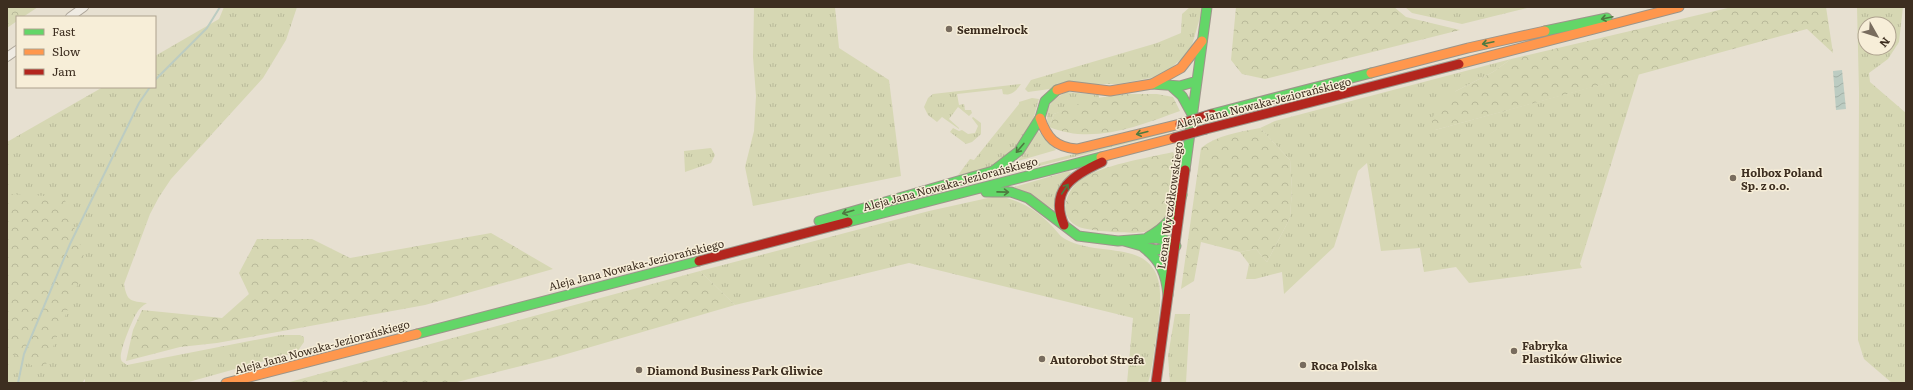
<svg xmlns="http://www.w3.org/2000/svg" width="1913" height="390" viewBox="0 0 1913 390" font-family="Literata,serif">
<style>
.grass{fill:url(#grass-tufts);fill-rule:evenodd}
.forest{fill:url(#forest-crowns)}
.water{fill:url(#water-waves)}
.lines{fill:none;stroke-linecap:round;stroke-linejoin:round}
.stream{stroke:#bcccc2;stroke-width:2}
.street-casing{stroke:#ada599;stroke-width:10}
.fast-casing{stroke:#9c958a;stroke-width:11}
.slow-casing{stroke:#9c958a;stroke-width:11}
.jam-casing{stroke:#9c958a;stroke-width:11}
.street{stroke:#efebe3;stroke-width:8}
.fast{stroke:#63d668;stroke-width:9}
.slow{stroke:#ff974d;stroke-width:9}
.jam{stroke:#b3261e;stroke-width:9}
.jam-bridge-casing{stroke:#928b80;stroke-width:11;stroke-linecap:butt}
.jam-bridge{stroke:#b3261e;stroke-width:9}
.oneway{stroke:#4e7a40}
.poi-dot{fill:#786c5e;stroke:#f7eed8;stroke-width:1.5}
.labels{text-anchor:middle;dominant-baseline:central;stroke-width:3;stroke-linejoin:round;paint-order:stroke}
.poi-label{font-size:11px;font-weight:bold;fill:#3d2e20;stroke:#f7eed8;text-anchor:start}
.street-label{font-size:11px;fill:#3d2e20;stroke:#f7eed8}
</style>
<defs>
<pattern id="grass-tufts" width="24" height="20" patternUnits="userSpaceOnUse"><rect width="24" height="20" fill="#d6d7b3"/><path d="M3 7l-1-3M5 7V3M7 7l1-3M15 17l-1-3M17 17v-4M19 17l1-3" fill="none" stroke="#b9b99a"/></pattern>
<pattern id="forest-crowns" width="20" height="18" patternUnits="userSpaceOnUse"><rect width="20" height="18" fill="#d6d7b3"/><path d="M2 6a3 3 0 1 1 6 0M12 15a3 3 0 1 1 6 0" fill="none" stroke="#b9b99a"/></pattern>
<pattern id="water-waves" width="16" height="10" patternUnits="userSpaceOnUse"><rect width="16" height="10" fill="#bcccc2"/><path d="M0 5q4-4 8 0t8 0" fill="none" stroke="#a2b0a6"/></pattern>
</defs>
<rect width="100%" height="100%" fill="#e7e0d1"/>
<!-- grass -->
<path class="grass" d="M224,7H297L286,40L263,78L171,179L159,197L150,214L124,284C127,302 131,301 147,303C142,306 139,309 136,314C132,321 119,352 121,359C121,362 125,363 127,365L281,335H300L304,337V342L297,352L185,383H85V379L82,383H7V142L103,87H155V56L219,19Z
M754,7H835L839,48L889,80L901,176L753,206L745,167L754,131L756,96L753,57Z
M1190,7H1203L1190,52L1161,76L1118,84H1086L1028,92L1025,89L1031,80L1157,43L1181,33L1182,14Z
M1405,7H1531L1462,24L1412,13Z
M1857,7H1903L1899,42L1888,59L1869,73L1870,82L1906,113V383H1892L1864,359L1858,340L1859,92ZM1865,24H1889V48H1865Z
M1511,59L1493,72L1456,91L1435,130L1639,74L1580,264L1582,268L1469,283L1456,267L1424,272L1420,248L1381,251L1367,163L1358,171L1334,247L1284,294L1282,272L1255,279H1246L1249,264L1240,252L1256,249L1267,262L1290,218L1292,189L1290,160L1260,128L1275,121Z
M1021,84C1016,91 1011,96 1003,94L1002,89L957,94L959,105L964,104L965,110H971L972,113L969,116L958,107L949,119L959,128V129L942,117L937,122L928,115L924,107L928,98L933,94Z
M1067,92L1099,95V98L1054,114L1049,127C1043,109 1051,99 1067,92Z
M1032,98L1039,99L1033,120L1019,145L993,168L958,175L970,159L974,160L1019,104V102Z
M973,117L981,123V134L972,142L966,144L950,132L953,128L959,131L962,130L968,134L975,133L978,126L972,118Z
M1175,128V131L912,199L965,182Z
M1037,130L1056,150L1018,161Z
M711,148L715,155L711,163L685,172L684,151Z
M1069,171L1071,173L1055,210L1014,187Z
M997,196C1018,199 1037,210 1052,226C1058,232 1059,236 1067,240C1086,250 1111,248 1132,254C1169,265 1160,303 1157,332C1154,349 1153,366 1148,383H1127L1133,318L909,263L735,305L700,271L929,211Z
M1175,314H1190L1186,383H1170L1168,356Z"/>
<!-- forest -->
<path class="forest" d="M7,7H38L23,17H17V21L7,28Z
M1236,7H1394L1406,17L1460,30L1265,79L1242,74L1231,60Z
M1732,7H1826L1833,53L1807,29L1435,130L1431,120L1440,105L1456,91L1493,72L1511,59Z
M1125,94H1157L1173,97L1180,111C1138,126 1093,145 1049,127L1054,114L1090,99Z
M1260,128L1290,160L1292,189L1290,218L1267,262L1256,249L1240,252L1201,242L1194,281L1181,289L1201,148C1217,135 1239,132 1260,128Z
M1173,152C1180,165 1178,182 1174,196C1170,211 1164,224 1148,231C1141,235 1087,231 1079,227C1057,217 1065,192 1080,180C1101,165 1147,158 1173,152Z
M12,194L64,197L86,263L43,372L7,351V195Z
M491,233L553,269L425,305L217,343L180,347L126,361L133,330L142,310L222,318L249,294L239,273L257,239H312L350,258Z
M700,271L735,305L553,358L453,383H286Z"/>
<!-- water -->
<path class="water" d="M1842,70L1846,109L1836,110L1833,71Z"/>
<g class="lines">
<!-- stream -->
<path class="stream" d="M155,80L207,28L220,7
M18,383L24,354L70,244L139,103L150,87"/>
<defs>
<path id="street" d="M70,17L84,7
M7,57L17,50"/>
<path id="fast" d="M1545,31L1607,18
M1152,84L1180,86L1197,81
M1172,87L1182,96L1193,116
M1212,114L1371,73
M1185,170L1207,7
M986,192H1011L1028,198L1078,236L1118,241L1156,238L1169,241L1176,246L1156,250L1124,241
M819,221L993,171L1019,151L1040,118L1045,101L1057,90
M848,222L1101,157
M1148,237C1167,227 1175,215 1182,195
M1144,248C1161,261 1166,274 1168,295
M417,334L699,261"/>
<path id="slow" d="M1459,64L1679,7
M1371,73L1468,48L1545,31
M1057,90L1069,86L1110,91L1152,84L1181,68L1202,41
M1040,118C1047,138 1055,147 1077,149L1180,124
M1101,157L1174,138
M226,383L417,334"/>
<path id="jam" d="M1206,129L1459,64
M1064,225C1049,190 1073,175 1102,162
M699,261L848,222
M1156,383L1185,170"/>
</defs>
<!-- street casing -->
<use href="#street" class="street-casing"/>
<!-- fast casing -->
<use href="#fast" class="fast-casing"/>
<!-- slow casing -->
<use href="#slow" class="slow-casing"/>
<!-- jam casing -->
<use href="#jam" class="jam-casing"/>
<!-- street -->
<use href="#street" class="street"/>
<!-- fast -->
<use href="#fast" class="fast"/>
<!-- slow -->
<use href="#slow" class="slow"/>
<!-- jam -->
<use href="#jam" class="jam"/>
<defs>
<path id="jam-bridge" d="M1180,124L1212,114
M1174,138L1206,129"/>
</defs>
<!-- jam-bridge casing -->
<use href="#jam-bridge" class="jam-bridge-casing"/>
<!-- jam-bridge -->
<use href="#jam-bridge" class="jam-bridge"/>
</g>
<!-- one-way arrows -->
<defs><path id="oneway-shaft" d="M-6 0H5M1.5-3L5.5 0L1.5 3" fill="none" stroke-width="1.6" stroke-linecap="round" stroke-linejoin="round"/></defs>
<g class="oneway">
<use href="#oneway-shaft" transform="translate(1607 18) rotate(168)"/>
<use href="#oneway-shaft" transform="translate(1488 43) rotate(168)"/>
<use href="#oneway-shaft" transform="translate(1142 133) rotate(166)"/>
<use href="#oneway-shaft" transform="translate(1020 148) rotate(130)"/>
<use href="#oneway-shaft" transform="translate(1065 189) rotate(-56)"/>
<use href="#oneway-shaft" transform="translate(1003 192) rotate(1)"/>
<use href="#oneway-shaft" transform="translate(848 212) rotate(164)"/>
</g>
<!-- markers -->
<g class="poi-dot">
<circle cx="949" cy="29" r="4"/>
<circle cx="1733" cy="178" r="4"/>
<circle cx="1514" cy="351" r="4"/>
<circle cx="1042" cy="359" r="4"/>
<circle cx="1303" cy="365" r="4"/>
<circle cx="639" cy="370" r="4"/>
</g>
<g class="labels">
<!-- poi labels -->
<g class="poi-label">
<text x="957" y="29">Semmelrock</text>
<text x="1741" y="172">Holbox Poland<tspan x="1741" dy="13">Sp. z o.o.</tspan></text>
<text x="1522" y="345">Fabryka<tspan x="1522" dy="13">Plastików Gliwice</tspan></text>
<text x="1050" y="359">Autorobot Strefa</text>
<text x="1311" y="365">Roca Polska</text>
<text x="647" y="370">Diamond Business Park Gliwice</text>
</g>
<!-- street labels -->
<g class="street-label">
<text transform="translate(1263 102) rotate(-14)">Aleja Jana Nowaka-Jeziorańskiego</text>
<text transform="translate(950 183) rotate(-15)">Aleja Jana Nowaka-Jeziorańskiego</text>
<text transform="translate(1169 205) rotate(-82)">Leona Wyczółkowskiego</text>
<text transform="translate(636 264) rotate(-14)">Aleja Jana Nowaka-Jeziorańskiego</text>
<text transform="translate(322 346) rotate(-15)">Aleja Jana Nowaka-Jeziorańskiego</text>
</g>
</g>
<!-- border -->
<rect width="1913" height="390" fill="none" stroke="#3d2e20" stroke-width="16"/>
<!-- legend -->
<rect x="16" y="16" width="140" height="72" fill="#f7eed8" stroke="#ada18e"/>
<rect x="24" y="29" width="20" height="6" fill="#63d668" stroke="#ada18e"/>
<text x="52" y="36" font-size="12" fill="#3d2e20">Fast</text>
<rect x="24" y="49" width="20" height="6" fill="#ff974d" stroke="#ada18e"/>
<text x="52" y="56" font-size="12" fill="#3d2e20">Slow</text>
<rect x="24" y="69" width="20" height="6" fill="#b3261e" stroke="#ada18e"/>
<text x="52" y="76" font-size="12" fill="#3d2e20">Jam</text>
<!-- north arrow -->
<g transform="translate(1877 36) rotate(129)"><circle r="19" fill="#f7eed8" stroke="#ada18e"/>
<path d="M0-3L7 15L0 10L-7 15Z" fill="#786c5e"/>
<text y="-6" font-size="11" font-weight="bold" text-anchor="middle" fill="#3d2e20">N</text>
</g>
</svg>
